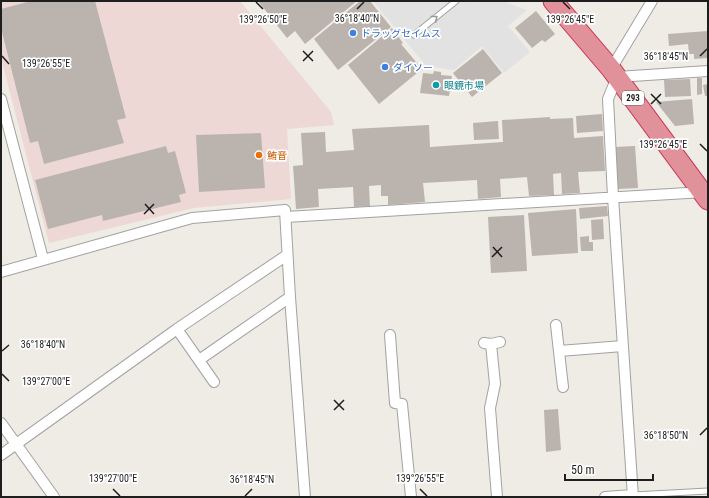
<svg xmlns="http://www.w3.org/2000/svg" width="709" height="498" viewBox="0 0 709 498" font-family="'Roboto Condensed','Noto Sans JP',sans-serif">
<style>
.commercial{fill:#eed8d5}
.parking{fill:#e2e2e2}
.building{fill:#bbb4ae}
.lines{fill:none;stroke-linecap:round;stroke-linejoin:round}
.lane-casing{stroke:#a2a2a2;stroke-width:7}
.street-casing{stroke:#a2a2a2;stroke-width:12}
.highway-casing{stroke:#cd3158;stroke-width:21}
.lane{stroke:#fff;stroke-width:5}
.street{stroke:#fff;stroke-width:10}
.highway{stroke:#e09199;stroke-width:19}
.oneway{stroke:#9a9a9a}
.ticks{fill:none;stroke:#1e1e1e;stroke-width:1.5}
.shop-dot{fill:#3f7fe0;stroke:#fff;stroke-width:1.5}
.culture-dot{fill:#0f9aa8;stroke:#fff;stroke-width:1.5}
.food-dot{fill:#e8710a;stroke:#fff;stroke-width:1.5}
.labels{text-anchor:middle;dominant-baseline:central;stroke-width:3.5;stroke-linejoin:round;paint-order:stroke}
.shield{fill:#fff;stroke:#626262;stroke-width:1}
.shield-label{font-size:9px;font-weight:bold;fill:#1e1e1e}
.shop-label{font-size:10px;fill:#366cbe;stroke:#fff;text-anchor:start}
.culture-label{font-size:10px;fill:#0d838f;stroke:#fff;text-anchor:start}
.food-label{font-size:10px;fill:#c56008;stroke:#fff;text-anchor:start}
.ticks-label{font-size:10px;text-anchor:middle;fill:#1e1e1e;stroke:#fff;stroke-width:3.5;stroke-linejoin:round;paint-order:stroke}
</style>
<rect width="100%" height="100%" fill="#eeece4"/>
<!-- commercial -->
<path class="commercial" d="M2,1H240L331,112L334,125L287,129L291,199L194,208L49,243L1,58Z"/>
<!-- parking -->
<path class="parking" d="M373,1H473L475,3L478,1H503L527,10L508,26L530,52L504,73L482,46L454,70L426,66Z"/>
<!-- building -->
<path class="building" d="M31,1H95L126,118L117,120L124,143L44,164L38,141L30,143L1,28V9Z
M258,1H357L305,44L295,31L287,38Z
M360,1H370L391,27L338,70L314,39Z
M536,11L555,34L545,42L542,40L532,48L515,28Z
M392,28L403,43L401,44L422,69L379,104L348,65Z
M708,31V58L694,59V54H689L688,44L669,46L668,34Z
M483,49L502,73L472,97L453,73Z
M434,71L441,72V75L452,76L449,96L420,93L423,73L433,74Z
M697,78H702V94L697,95Z
M690,79L691,96L665,97L664,80Z
M708,84V96H705L703,85Z
M692,99L694,124L675,126L656,102Z
M602,114L603,131L577,133L576,116Z
M550,117V119L573,118L574,138L603,136L605,171L578,172L580,193L562,194L561,173L553,174L554,195L529,196L527,177L500,179L501,197L478,199L477,180L423,183L425,202L388,205V196H381V185L369,186L370,206L354,207L353,187L318,189L319,207L296,209L293,166L303,165L301,133L325,132L326,152L354,150L352,129L429,125L430,147L503,142L502,120Z
M498,121L499,139L474,140L473,123Z
M261,133L265,188L199,192L196,135Z
M166,146L168,153L175,151L186,193L179,195L181,202L103,221L102,215L48,229L35,180Z
M635,146L638,188L618,189L615,147Z
M607,206L608,216L580,219L579,208Z
M576,209L578,253L532,256L528,213Z
M524,215L527,271L491,273L488,217Z
M603,219L604,239L592,240L591,220Z
M589,236V242H593V251H581L580,237Z
M558,409L561,450L546,452L544,410Z"/>
<g class="lines">
<defs>
<path id="lane" d="M414,35L456,1
M633,495L708,491"/>
<path id="street" d="M611,69L652,1
M1,99L43,259
M286,217L704,192
M1,272L192,218L285,210L290,297L305,497
M556,325L563,387
M177,329L214,382
M390,335L395,403L402,404L411,497
M484,343L491,344L500,342
M491,344L495,384L490,408L497,497
M559,351L623,346
M199,360L290,297
M1,423L54,497
M1,455L177,329L287,255
M605,497L633,495
M633,497L613,197L608,99L617,77L708,71"/>
<path id="highway" d="M553,1L611,69L708,200"/>
</defs>
<!-- lane casing -->
<use href="#lane" class="lane-casing"/>
<!-- street casing -->
<use href="#street" class="street-casing"/>
<!-- highway casing -->
<use href="#highway" class="highway-casing"/>
<!-- lane -->
<use href="#lane" class="lane"/>
<!-- street -->
<use href="#street" class="street"/>
<!-- highway -->
<use href="#highway" class="highway"/>
</g>
<!-- one-way arrows -->
<defs><path id="oneway-chevron" d="M-2-3.5L2.5 0L-2 3.5" fill="none" stroke-width="1.6" stroke-linecap="round" stroke-linejoin="round"/></defs>
<use class="oneway" href="#oneway-chevron" transform="translate(435 18) rotate(-39)"/>
<!-- ticks -->
<path class="ticks" d="M256,2L263,9M563,2L570,9M357,9L364,2M303,51L313,61M2,56L9,64M700,56L707,49M303,61L313,51M651,94L661,104M651,104L661,94M700,144L707,151M145,204L154,214M144,214L154,204M493,247L502,257M492,257L502,247M2,351L9,345M2,374L9,381M334,400L344,410M334,410L344,400M700,435L707,428M113,489L120,496M420,489L427,496M245,496L252,489"/>
<!-- markers -->
<g class="shop-dot">
<circle cx="353" cy="33" r="4"/>
<circle cx="385" cy="67" r="4"/>
</g>
<circle class="culture-dot" cx="436" cy="85" r="4"/>
<circle class="food-dot" cx="259" cy="155" r="4"/>
<g class="labels">
<!-- shield labels -->
<rect class="shield" x="622" y="91" width="22" height="14" rx="3"/>
<g class="shield-label">
<text x="633" y="98">293</text>
</g>
<!-- shop labels -->
<g class="shop-label">
<text x="361" y="33">ドラッグセイムス</text>
<text x="393" y="67">ダイソー</text>
</g>
<!-- culture labels -->
<g class="culture-label">
<text x="444" y="85">眼鏡市場</text>
</g>
<!-- food labels -->
<g class="food-label">
<text x="267" y="155">鮪音</text>
</g>
</g>
<g class="ticks-label">
<text x="357" y="22">36°18'40"N</text>
<text x="263" y="23">139°26'50"E</text>
<text x="570" y="23">139°26'45"E</text>
<text x="666" y="60">36°18'45"N</text>
<text x="46" y="67">139°26'55"E</text>
<text x="663" y="148">139°26'45"E</text>
<text x="43" y="348">36°18'40"N</text>
<text x="46" y="385">139°27'00"E</text>
<text x="666" y="439">36°18'50"N</text>
<text x="113" y="482">139°27'00"E</text>
<text x="420" y="482">139°26'55"E</text>
<text x="252" y="483">36°18'45"N</text>
</g>
<!-- border -->
<rect width="709" height="498" fill="none" stroke="#1e1e1e" stroke-width="4"/>
<!-- scale -->
<path d="M565 474v6h88v-6" fill="none" stroke="#1e1e1e" stroke-width="2"/>
<text x="571" y="474" font-size="12" fill="#1e1e1e" stroke="#ffffff" stroke-width="3" paint-order="stroke">50 m</text>
</svg>
